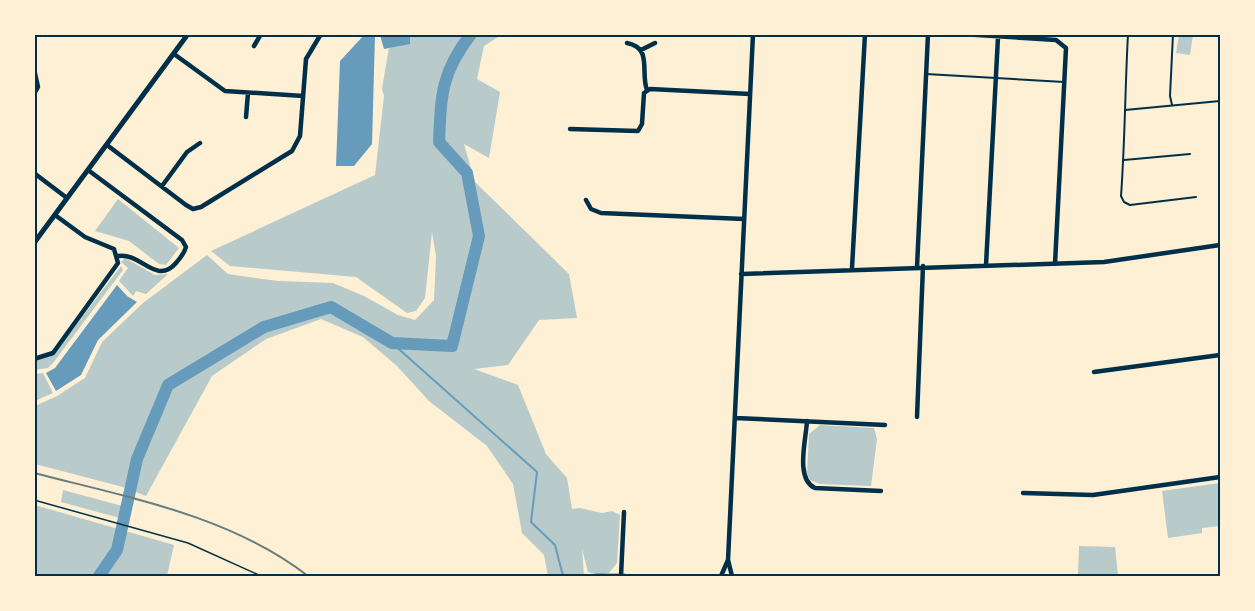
<svg xmlns="http://www.w3.org/2000/svg" width="1255" height="611" viewBox="0 0 1255 611" font-family="'Work Sans',sans-serif">
<style>
.green{fill:#b9caca}
.water{fill:#669bbc}
.lines{fill:none;stroke-linecap:round;stroke-linejoin:round}
.stream{stroke:#669bbc;stroke-width:2}
.river{stroke:#669bbc;stroke-width:12}
.path{stroke:#003049;stroke-width:1.5}
.service{stroke:#003049;stroke-width:2}
.minor{stroke:#003049;stroke-width:4.5}
.tertiary{stroke:#003049;stroke-width:5}
.rail{stroke:#657d81;stroke-width:2}
.neatline{fill:none;stroke:#003049;stroke-width:2}
</style>
<rect width="100%" height="100%" fill="#fdf0d5"/>
<!-- green -->
<path class="green" d="M391,35H501L484,46L477,79L500,92L489,158L464,144L475,182L569,274L577,318L539,320L508,365L474,369L518,385L546,454L567,478L572,509L580,508L602,513L612,511L620,515L617,563L609,573L597,575L588,572L582,549L584,576H548L544,555L522,533L513,484L487,446L429,401L397,366L363,337L321,319L266,339L212,376L146,496L123,487L35,464V406L57,396L85,378L102,342L143,303L207,255L228,274L278,281L333,283L364,296L398,315L415,320L434,300L436,256L432,232L425,298L416,311L407,313L356,277L230,266L211,251L375,175L384,96L382,89Z
M1179,35H1193L1190,55L1176,53Z
M118,199L179,248L166,265L159,264L129,241L95,231Z
M125,258L155,275L168,274L146,294L136,291L133,296L119,281L128,268L121,262Z
M121,266L123,270L53,363L48,368L35,370L34,362L53,355Z
M43,373L53,393L35,401V374Z
M820,425L874,428L877,439L871,486L820,484L810,480L807,473L809,434Z
M1220,483V526L1202,528V533L1168,538L1162,491Z
M63,490L130,508L127,520L61,502Z
M35,505L174,545L167,576H35Z
M1079,546L1115,547L1118,576H1078Z"/>
<!-- water -->
<path class="water" d="M365,34L375,35L372,144L354,166H336L340,61Z
M380,35H410V44L384,49Z
M117,285L127,296L137,302L98,340L81,375L56,391L46,373L55,368Z"/>
<g class="lines">
<!-- stream -->
<path class="stream" d="M392,343L537,472L531,522L555,545L563,576"/>
<!-- river -->
<path class="river" d="M99,576L117,550L137,459L168,385L264,327L331,307L392,343L452,346L479,236L467,173L439,142C441,95 441,73 471,34"/>
<!-- path -->
<path class="path" d="M34,500L188,543L261,576"/>
<!-- service -->
<path class="service" d="M1128,34C1125,89 1125,142 1121,196L1124,202L1130,205L1196,197
M926,74L1064,82
M1172,105L1170,96L1173,34
M1125,110L1220,101
M1124,160L1190,154"/>
<!-- minor -->
<path class="minor" d="M961,34L1056,40L1066,48L1055,264
M627,43C653,48 640,72 647,90
M254,46L261,34
M641,50L655,43
M174,54L225,91L303,96
M34,69L38,87L34,94
M246,117L248,93
M570,129L638,131L642,124L644,93L650,89L750,94
M107,145L186,205L193,209L201,207L292,151L300,136L306,59L321,34
M88,170L182,240L186,247C184,254 181,257 176,263C156,286 141,252 118,256
M34,173L67,198
M162,186L187,152L200,143
M586,200L591,209L601,213L744,219
M986,265L998,37
M917,267L928,34
M852,268L865,34
M741,274L1104,262L1220,245
M34,359L53,353L118,263L114,249L85,237L55,215
M1094,372L1220,355
M917,417L923,266
M735,418L885,425
M807,421C806,440 795,479 815,488L881,491
M1023,493L1093,495L1220,477
M596,576H625
M621,576L624,512
M721,576L728,560
M732,576L728,560L753,34"/>
<!-- tertiary -->
<path class="tertiary" d="M34,243L188,34"/>
<!-- rail -->
<path class="rail" d="M34,473C127,497 231,516 308,576"/>
</g>
<!-- border -->
<rect width="1255" height="611" fill="none" stroke="#fdf0d5" stroke-width="72"/>
<rect x="36" y="36" width="1183" height="539" class="neatline"/>
</svg>
